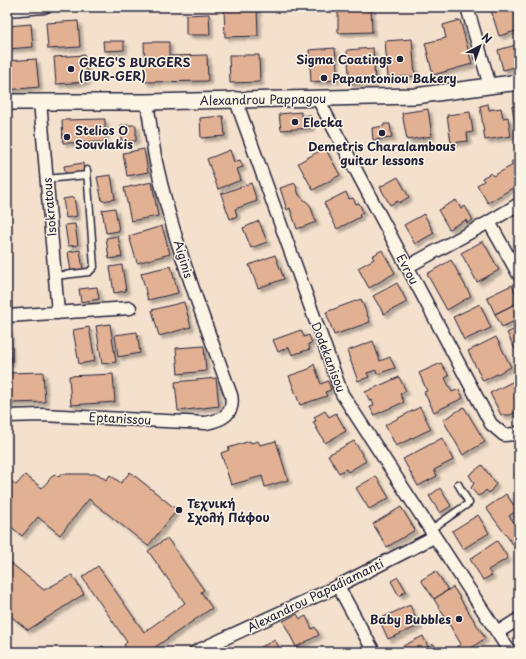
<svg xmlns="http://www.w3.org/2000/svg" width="526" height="659" viewBox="0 0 526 659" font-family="'Playpen Sans',sans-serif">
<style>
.building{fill:#e2b194;stroke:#22223b;filter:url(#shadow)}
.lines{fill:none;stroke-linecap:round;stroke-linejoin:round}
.service-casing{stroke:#22223b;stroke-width:9}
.minor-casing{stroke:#22223b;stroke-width:15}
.tertiary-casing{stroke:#22223b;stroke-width:18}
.service{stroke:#fcf5e5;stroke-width:6}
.minor{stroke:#fcf5e5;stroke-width:12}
.tertiary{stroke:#fcf5e5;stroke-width:15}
.poi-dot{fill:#22223b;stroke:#fcf5e5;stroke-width:1.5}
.labels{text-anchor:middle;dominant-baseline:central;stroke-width:3;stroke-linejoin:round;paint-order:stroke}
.poi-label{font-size:12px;font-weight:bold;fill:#22223b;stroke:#fcf5e5;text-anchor:start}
.street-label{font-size:12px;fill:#22223b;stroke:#fcf5e5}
</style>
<defs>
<filter id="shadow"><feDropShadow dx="3.5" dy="3.5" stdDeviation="1" flood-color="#0004"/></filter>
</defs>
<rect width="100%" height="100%" fill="#f4e1cd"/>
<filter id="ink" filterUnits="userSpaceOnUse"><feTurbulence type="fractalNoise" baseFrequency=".025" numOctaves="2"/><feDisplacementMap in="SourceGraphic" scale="8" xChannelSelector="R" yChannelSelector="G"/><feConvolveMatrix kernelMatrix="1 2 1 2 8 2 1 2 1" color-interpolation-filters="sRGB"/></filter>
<g filter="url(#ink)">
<!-- building -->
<path class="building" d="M257,7L258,36L225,37L224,8Z
M338,7H371L372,32L338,33Z
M490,7H517L519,30L499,36Z
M209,14L210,35H186V15Z
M460,20L472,64L433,75L425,43L446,38L443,25Z
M78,21L80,47L48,49L46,23Z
M31,24L33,47L7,49V26Z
M412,39L415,76L388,78L385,41Z
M103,41H124V50L104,51Z
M144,42H169V56L207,55L208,81L145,82Z
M519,44V66L503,70L498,50Z
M335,48L338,80L311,82L309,50Z
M373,48L375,83L350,84L347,50Z
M85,55L87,82L56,84L54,57Z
M229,55H259L260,82L230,83Z
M36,59L39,87L7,90V61Z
M488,104L489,110L501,108L503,118L508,117L511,136L485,140L480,106Z
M519,104V142H518L512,106Z
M428,109L432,136L407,140L402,113Z
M301,112V116L310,115L311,128L281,130L279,114Z
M470,112L473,132L467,133L468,141L451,143L447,115Z
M223,116L225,136L201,138L200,118Z
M105,119V142L63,143L62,120Z
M384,124H390L392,138L373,140L372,128L384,126Z
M121,125H136V141H121Z
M325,148L340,175L313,190L298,163Z
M144,149L148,172L127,176L123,153Z
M230,150L234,162L240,160L243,167L237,169L241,180L218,189L207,159Z
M519,157V184L488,203L477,185L484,181L482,178L491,173L493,176L513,165L511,162Z
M83,163L84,173L66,176L64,166Z
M111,175L115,199L102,201L97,177Z
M398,177L409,197L399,203L398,201L390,205L380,187Z
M152,182L158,216L131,221L124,188Z
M251,183L257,201L235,209L237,216L230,219L221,194Z
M295,183L299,195L310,205L316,222L297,229L290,208L287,210L280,188Z
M346,192L349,199L353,198L356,204L359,203L363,212L359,214L360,217L337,229L324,203Z
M74,197L77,216L66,218L63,199Z
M456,200L461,209L465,206L473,220L467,223L466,220L449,229L438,210Z
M115,208L119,231L106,233L102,210Z
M424,214L434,233L415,244L404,225Z
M259,221L267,242L251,248L243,228Z
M75,224L78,245L68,246L65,225Z
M162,226L170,254L137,263L129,236Z
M118,236L122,257L109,259L106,238Z
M483,241L499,270L477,282L461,253Z
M80,250L83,270L71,272L68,252Z
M382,250L395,273L369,288L358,268L374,259L372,256Z
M275,255L284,279L258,288L249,265Z
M451,260L471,296L447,310L427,274Z
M122,265L126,291L114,293L110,267Z
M171,266L178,293L148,300L141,273Z
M397,283L407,302L384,314L373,296Z
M512,285L519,302L495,314L487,297Z
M97,287L99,299L81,302L79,289Z
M361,299L370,322L334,335L326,312Z
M184,302L191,327L159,336L152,310Z
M519,302V319L502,327L495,314Z
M480,304L491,328L464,340L453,317Z
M110,324L116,362L102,364L96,326Z
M519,324V357L507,333L515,329L513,326Z
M89,327L95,361L79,364L73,330Z
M9,329L11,363H7V330Z
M301,330L304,337L309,335L312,343L308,344L310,349L292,355L289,347L278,352L273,340Z
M137,332L140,353L118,357L115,335Z
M496,337L511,367L483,381L468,351Z
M373,341L380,361L390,357L395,368L377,374L376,370L367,373L369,377L358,381L347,351Z
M204,346L206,371L178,374L176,348Z
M441,363L449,376L445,378L452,392L459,389L463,398L434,412L424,392L427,391L419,373Z
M314,364L321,384L328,381L331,390L325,392L327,396L300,405L289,376L309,369Z
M43,372L45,402L9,403L8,373Z
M113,374L115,402L71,405L69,376Z
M399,377L406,391L400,394L404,402L374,415L370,407L374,405L372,400L370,401L365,392Z
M216,378L219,406L178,411L175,382Z
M518,379L519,410L510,415H501L490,393Z
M420,407L431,429L396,446L385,425Z
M464,407L485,442L463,455L443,420Z
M325,411L329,417L336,413L346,431L325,443L313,422L316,421L314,417Z
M442,438L453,460L434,470L437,476L418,486L403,459Z
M250,441L251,443L258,441L260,445L276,441L288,480L265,487L262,476L231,485L221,453L229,450L228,448Z
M354,441L366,461L348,472L346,469L339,473L328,455Z
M482,465L496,484L489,493L486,490L482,494L478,496L471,488L474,483L469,475Z
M130,472L177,510L148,546L89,499L60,535L38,517L22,536L7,523V486L11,481L16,485L25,475L42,488L54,474L59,477L61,474H98L106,480L110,475L121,483Z
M376,476L389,498L369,509L356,488Z
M440,488L451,506L440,513L429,496Z
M506,494L517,510L509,516L516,525L519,523V545L515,547L486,508Z
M401,507L415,530L387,547L373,524Z
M478,515L489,533L463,549L452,531Z
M167,538L204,590L201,592L212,608L148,652H129L124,645L127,642L82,577L98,566L144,632L185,603L148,551Z
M497,541L508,558L488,570L492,575L483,580L470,559Z
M7,560L44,590L72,575L84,594L28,630L7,613Z
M436,571L448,590L434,599L421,580Z
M398,577L406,591L399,596L391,581Z
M453,587L485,638L466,652H459L456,647L461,644L434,599Z
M410,605L419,626L388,639L379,619Z
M297,614L300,619L306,616L312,629L315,627L319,635L296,647L283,621Z
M423,636L428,647L434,644L438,652H391Z
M275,640L281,652H261L259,648Z
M103,646L106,652H92Z"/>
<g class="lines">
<defs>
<path id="service" d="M46,179L87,175
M55,276L89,272L94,267L87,170
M430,530L469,503L458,484"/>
<path id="minor" d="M467,7L490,86
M7,10L44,7
M235,98L342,394L510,652
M318,99L491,424L504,435L515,434L519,432
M40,101L58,313
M489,222L519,275
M407,267L489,222L519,204
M7,316L130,308
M7,416L42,415L206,423C222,420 235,414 231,395C204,319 173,241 156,162C152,142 150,121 147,102
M338,586L374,652
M498,632L519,619
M195,652L338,586L434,537"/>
<path id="tertiary" d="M7,102H147L415,96L519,82"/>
</defs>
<!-- service casing -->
<use href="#service" class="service-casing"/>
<!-- minor casing -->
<use href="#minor" class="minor-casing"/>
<!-- tertiary casing -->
<use href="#tertiary" class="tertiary-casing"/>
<!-- service -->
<use href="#service" class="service"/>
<!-- minor -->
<use href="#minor" class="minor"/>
<!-- tertiary -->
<use href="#tertiary" class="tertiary"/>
</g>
</g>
<!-- markers -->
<g class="poi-dot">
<circle cx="400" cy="59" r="4"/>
<circle cx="71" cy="69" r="4"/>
<circle cx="324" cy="78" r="4"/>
<circle cx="295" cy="122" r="4"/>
<circle cx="382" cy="133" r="4"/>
<circle cx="67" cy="137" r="4"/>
<circle cx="179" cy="510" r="4"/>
<circle cx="459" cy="619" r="4"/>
</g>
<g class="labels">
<!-- poi labels -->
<g class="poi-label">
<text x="392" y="59" text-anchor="end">Sigma Coatings</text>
<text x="79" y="62">GREG'S BURGERS<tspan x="79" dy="14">(BUR-GER)</tspan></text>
<text x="332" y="78">Papantoniou Bakery</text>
<text x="303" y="122">Elecka</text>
<text x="75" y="130">Stelios O<tspan x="75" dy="14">Souvlakis</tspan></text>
<text x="382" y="146" text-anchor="middle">Demetris Charalambous<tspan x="382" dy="14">guitar lessons</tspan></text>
<text x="187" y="503">Τεχνική<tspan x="187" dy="14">Σχολή Πάφου</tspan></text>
<text x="451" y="619" text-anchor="end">Baby Bubbles</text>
</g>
<!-- street labels -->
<g class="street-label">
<text transform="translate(263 99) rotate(-1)">Alexandrou Pappagou</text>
<text transform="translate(49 207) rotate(-95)">Isokratous</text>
<text transform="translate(184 259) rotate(73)">Aiginis</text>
<text transform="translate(408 269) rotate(62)">Evrou</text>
<text transform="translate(329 357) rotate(69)">Dodekanisou</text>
<text transform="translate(120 418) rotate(3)">Eptanissou</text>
<text transform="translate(315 595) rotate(-26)">Alexandrou Papadiamanti</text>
</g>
</g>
<!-- margin -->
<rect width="526" height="659" fill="none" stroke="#fcf5e5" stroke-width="24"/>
<rect x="12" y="12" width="502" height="635" fill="none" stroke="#22223b" stroke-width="1.5" filter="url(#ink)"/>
<!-- north arrow -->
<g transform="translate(480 46) rotate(41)" stroke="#fcf5e5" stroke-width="3" paint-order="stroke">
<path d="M0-3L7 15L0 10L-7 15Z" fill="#22223b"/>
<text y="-6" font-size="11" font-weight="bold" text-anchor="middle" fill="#22223b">N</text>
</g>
</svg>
